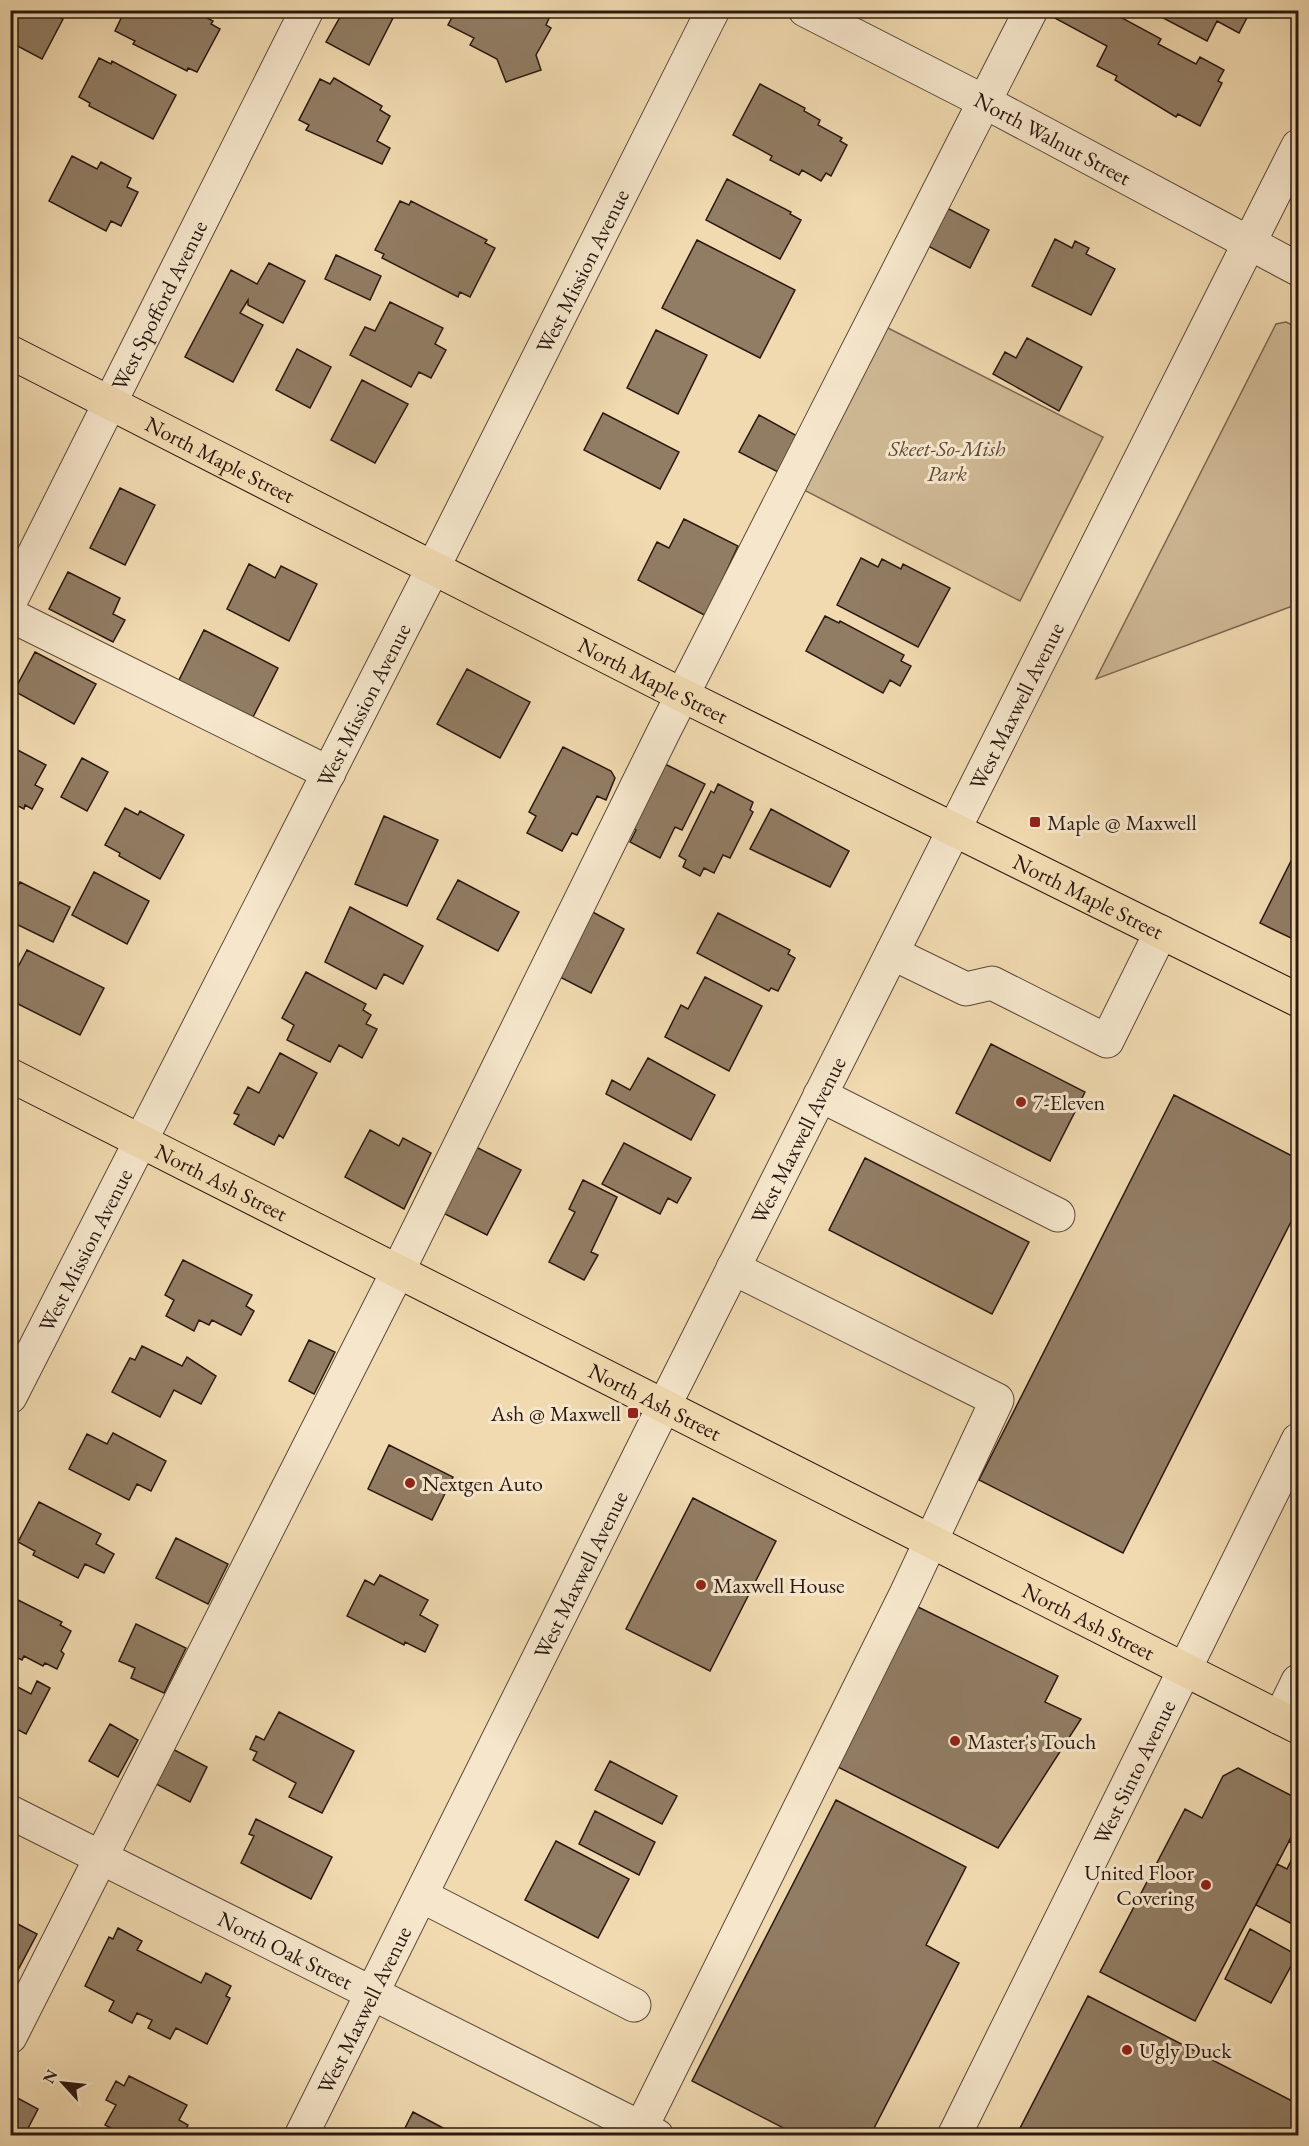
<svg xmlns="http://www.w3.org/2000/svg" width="1309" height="2146" viewBox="0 0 1309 2146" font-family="'EB Garamond',serif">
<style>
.green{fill:#cfb995;stroke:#7c6853;stroke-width:1.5}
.building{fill:#917d64;stroke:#2a1811;stroke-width:1.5}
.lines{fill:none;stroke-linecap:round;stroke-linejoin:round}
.minor-casing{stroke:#5c4839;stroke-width:35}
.major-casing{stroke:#2a1811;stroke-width:35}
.minor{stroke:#f6e7cc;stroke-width:33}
.major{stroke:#f1dab0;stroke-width:33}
.poi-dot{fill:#8f2418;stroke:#f6e7cc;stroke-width:2}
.labels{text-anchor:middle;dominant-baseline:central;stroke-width:6;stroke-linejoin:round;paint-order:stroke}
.street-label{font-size:22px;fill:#2a1811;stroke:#f6e7cc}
.park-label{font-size:22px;font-style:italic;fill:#5c4839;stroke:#f6e7cc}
.poi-label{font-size:22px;fill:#2a1811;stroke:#f6e7cc;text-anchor:start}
</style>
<rect width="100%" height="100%" fill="#f1dab0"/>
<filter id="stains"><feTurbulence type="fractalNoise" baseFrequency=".00333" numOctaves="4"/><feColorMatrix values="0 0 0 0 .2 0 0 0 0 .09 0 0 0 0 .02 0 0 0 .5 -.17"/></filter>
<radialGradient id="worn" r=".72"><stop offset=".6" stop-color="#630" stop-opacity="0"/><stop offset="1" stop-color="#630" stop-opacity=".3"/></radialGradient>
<!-- green -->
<path class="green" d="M1286,322L1298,328V604L1096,679L1276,324Z
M884,326L1103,437L1020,601L802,489Z"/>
<!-- building -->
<path class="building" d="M16,10H46L63,19L42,59L10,42V22Z
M125,10H192L213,21L211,24L220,29L197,72L188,68L187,71L133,44L135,41L115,31Z
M344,10H384L394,16L369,65L326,42Z
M456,10H544L551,14L546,25L551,28L536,55L541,70L506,82L497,59L470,45L474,38L448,25Z
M1054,10H1126L1122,18L1161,39L1158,44L1196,64L1200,57L1224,70L1218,81L1222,83L1200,126L1178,114L1176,117L1115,80L1117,76L1097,66L1107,46L1051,16Z
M1148,10H1251L1239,33L1217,21L1207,41Z
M99,58L111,64L112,61L176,95L153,139L89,106L90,103L79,97Z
M334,78L382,106L380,110L390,116L377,141L390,148L382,164L306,130L309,125L299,120L320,79L330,84Z
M760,84L805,108L804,111L820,120L818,125L842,138L840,141L847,145L831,176L826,173L821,181L802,170L799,175L770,160L772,156L733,135Z
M72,156L97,169L101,162L131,178L127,187L138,192L121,226L111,221L106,231L49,201Z
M727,179L791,212L790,214L801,220L780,259L706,220Z
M400,201L409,205L411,201L487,240L485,243L495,248L470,297L460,292L458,297L382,258L384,254L375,250Z
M947,208L989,230L970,268L928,246Z
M1055,239L1072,248L1075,241L1089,248L1086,254L1115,269L1091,315L1032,286Z
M697,240L795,290L760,358L662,308Z
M336,255L381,276L370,300L325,279Z
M269,263L305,281L283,323L248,305V300L240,313L263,325L233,382L185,357L231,270L257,284Z
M390,302L443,328L435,344L446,350L431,378L419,372L411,387L350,355L365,327L375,331Z
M656,330L707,355L678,414L627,388Z
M1027,338L1082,367L1059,411L993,374L1005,352L1016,358Z
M297,349L331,367L310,408L276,390Z
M362,380L408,404L375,463L331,440Z
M603,413L679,452L660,489L584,450Z
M759,415L799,437L780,473L739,452Z
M120,488L155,505L125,565L90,548Z
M684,519L738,546L706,616L638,580L657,542L669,548Z
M861,558L878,567L882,559L901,569L903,564L950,588L918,647L837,605Z
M249,564L275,578L281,566L317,584L289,641L227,609Z
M68,572L120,598L113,614L125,620L113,642L49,609Z
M825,616L839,623L840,621L904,655L901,661L911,666L900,686L890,680L883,693L806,651Z
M204,630L278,668L252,719L178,682Z
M35,652L96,684L74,724L14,691Z
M467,669L530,702L500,758L437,724Z
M10,746L46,765L35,785L43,789L32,809L25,805L24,809L10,802Z
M563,747L611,771L615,778L606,800L597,796L577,835L572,833L562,851L527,833L536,816L529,812Z
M82,758L108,772L87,811L61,797Z
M665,764L705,784L682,830L675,827L660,858L630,842L636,830L633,828Z
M718,784L753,802L750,810L753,812L730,858L723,855L714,873L704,868L700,876L683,867L686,860L679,856L711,791L714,793Z
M125,808L138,815L140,811L184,835L160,879L119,856L120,853L105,845Z
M771,809L849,851L830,887L750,849Z
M384,816L438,840L407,906L355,884Z
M1293,857L1298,859V927L1293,939L1260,923Z
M94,872L149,901L127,944L72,915Z
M458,880L519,912L498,951L437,919Z
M20,882L70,907L53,942L10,921V901Z
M350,907L423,946L403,984L384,974L376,989L325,962Z
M589,910L624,929L591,993L556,975Z
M718,913L790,950L788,954L795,958L778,991L771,988L769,991L697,953Z
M27,950L104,988L80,1035L10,1000V982Z
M306,972L366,1004L363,1010L371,1015L366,1024L377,1029L362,1058L339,1045L330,1062L287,1040L294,1025L282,1018Z
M705,977L762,1006L729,1071L665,1037L681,1005L688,1009Z
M991,1044L1085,1092L1050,1161L956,1113Z
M280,1053L317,1073L283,1138L279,1135L274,1145L234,1124L239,1115L234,1113L248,1087L259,1093Z
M648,1058L715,1095L691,1140L606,1094L612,1080L630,1090Z
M1174,1095L1298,1159V1208L1123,1553L979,1480Z
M370,1130L399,1146L403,1138L431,1153L404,1209L345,1177Z
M624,1143L691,1178L677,1203L668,1198L660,1214L602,1184Z
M472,1145L521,1170L487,1235L439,1211Z
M865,1158L1029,1242L992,1314L829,1230Z
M583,1180L617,1197L591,1252L598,1255L584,1280L549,1262L575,1212L569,1209Z
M183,1260L252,1295L246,1306L254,1311L241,1335L212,1320L209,1325L199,1320L194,1331L166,1316L174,1300L165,1295Z
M309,1340L335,1352L314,1394L289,1381Z
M142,1346L182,1366L187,1357L216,1376L201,1404L174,1390L160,1417L112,1392L130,1358L135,1360Z
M113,1433L166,1461L151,1491L137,1484L129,1500L69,1469L87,1434L107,1444Z
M389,1445L453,1477L432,1520L368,1489Z
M693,1498L776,1541L710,1671L626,1629Z
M39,1502L101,1534L96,1544L114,1554L104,1573L85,1564L78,1578L33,1555L35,1551L18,1542Z
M176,1538L228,1564L208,1604L156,1578Z
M380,1575L428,1600L420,1615L438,1625L425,1652L405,1642L404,1645L347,1616L365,1580L374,1585Z
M10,1596L62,1622L60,1625L71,1631L61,1651L64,1654L57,1669L45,1663L43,1666L24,1656L22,1660L10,1654Z
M912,1604L1058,1676L1045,1702L1081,1719L998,1848L832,1764Z
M136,1624L186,1648L164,1693L131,1678L135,1668L119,1661Z
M37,1681L50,1688L26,1734L13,1727L10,1733V1683L31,1694Z
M279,1712L354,1751L322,1813L289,1797L296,1783L253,1760L257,1752L250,1749L256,1736L264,1740Z
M110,1724L138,1740L118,1777L89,1761Z
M163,1744L207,1767L190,1802L145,1778Z
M610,1761L677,1796L662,1824L595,1790Z
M1238,1768L1298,1799V1824L1195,2021L1100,1972L1185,1809L1202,1818L1223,1776Z
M836,1800L966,1867L926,1945L959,1963L870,2136H799L692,2081Z
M595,1811L655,1842L639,1875L579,1844Z
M256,1819L332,1857L311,1899L241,1863L254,1836L249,1834Z
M1298,1824V1846L1289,1841Z
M556,1841L629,1879L598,1938L525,1900Z
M1298,1846V1927L1256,1905L1277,1864L1287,1869Z
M10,1920L37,1934L18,1970L10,1966Z
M118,1928L142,1941L137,1950L201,1983L206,1973L231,1986L226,1996L230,1998L207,2044L176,2028L170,2039L148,2028L152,2020L137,2013L132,2023L109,2011L114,2001L85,1986L109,1937L113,1939Z
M1250,1929L1297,1955L1271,2003L1225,1979Z
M1088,1996L1298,2104V2136H1016Z
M129,2076L187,2105L179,2120L188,2125L183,2136H125L105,2125L116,2105L106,2100L116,2081L124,2086Z
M10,2094L38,2109L24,2136L10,2134Z
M413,2112L458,2136H401Z"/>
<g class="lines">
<defs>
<g id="minor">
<path id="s1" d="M805,10L985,102L1298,269"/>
<path id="s2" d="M10,602L307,10"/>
<path d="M10,615L329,773"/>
<path d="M892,953L966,989L992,983L1107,1041L1161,932"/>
<path d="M820,1095L1058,1215"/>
<path id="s3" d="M10,1397L433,568L713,10"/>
<path d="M1280,1718L1298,1681"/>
<path id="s4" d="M10,1812L657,2136"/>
<path d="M422,1896L634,2005"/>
<path d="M10,2037L398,1271L664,731L1031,10"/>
<path id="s5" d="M301,2136L665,1404L1298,146"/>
<path d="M637,2136L906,1594L997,1400L733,1268"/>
<path id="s6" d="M954,2136L1298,1440"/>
</g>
<g id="major">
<path id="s7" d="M10,352L682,695L1298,1000"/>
<path id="s8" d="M10,1075L1298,1727"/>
</g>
</defs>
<!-- minor casing -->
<use href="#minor" class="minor-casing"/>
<!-- major casing -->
<use href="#major" class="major-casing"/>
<!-- minor -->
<use href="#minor" class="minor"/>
<!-- major -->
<use href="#major" class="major"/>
</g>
<!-- markers -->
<g class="poi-dot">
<rect x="1029" y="816" width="12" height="12" rx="3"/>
<circle cx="1021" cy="1102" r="6"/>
<rect x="627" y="1407" width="12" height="12" rx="3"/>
<circle cx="410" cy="1483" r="6"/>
<circle cx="701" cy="1585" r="6"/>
<circle cx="955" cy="1741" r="6"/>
<circle cx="1206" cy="1885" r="6"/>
<circle cx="1127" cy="2050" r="6"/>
</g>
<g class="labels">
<!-- street labels -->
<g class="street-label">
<text stroke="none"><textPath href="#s1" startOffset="279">North Walnut Street</textPath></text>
<text stroke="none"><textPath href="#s3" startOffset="1263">West Mission Avenue</textPath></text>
<text stroke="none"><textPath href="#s2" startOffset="332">West Spofford Avenue</textPath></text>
<text stroke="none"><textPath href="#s7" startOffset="236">North Maple Street</textPath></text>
<text stroke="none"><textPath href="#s7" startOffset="722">North Maple Street</textPath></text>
<text stroke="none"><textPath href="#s3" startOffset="777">West Mission Avenue</textPath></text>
<text stroke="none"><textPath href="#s5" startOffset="1599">West Maxwell Avenue</textPath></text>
<text stroke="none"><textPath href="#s7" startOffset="1208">North Maple Street</textPath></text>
<text stroke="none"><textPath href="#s5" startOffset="1113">West Maxwell Avenue</textPath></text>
<text stroke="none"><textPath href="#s8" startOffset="237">North Ash Street</textPath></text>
<text stroke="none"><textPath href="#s3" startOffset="165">West Mission Avenue</textPath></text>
<text stroke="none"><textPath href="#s8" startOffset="723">North Ash Street</textPath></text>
<text stroke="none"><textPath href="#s5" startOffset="627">West Maxwell Avenue</textPath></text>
<text stroke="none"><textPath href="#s8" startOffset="1209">North Ash Street</textPath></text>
<text stroke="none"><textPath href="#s6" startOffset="406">West Sinto Avenue</textPath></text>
<text stroke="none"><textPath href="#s4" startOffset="308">North Oak Street</textPath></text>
<text stroke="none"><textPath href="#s5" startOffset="141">West Maxwell Avenue</textPath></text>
</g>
<!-- park labels -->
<g class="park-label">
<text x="947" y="448">Skeet-So-Mish<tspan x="947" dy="25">Park</tspan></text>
</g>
<!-- poi labels -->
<g class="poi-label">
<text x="1047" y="822">Maple @ Maxwell</text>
<text x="1033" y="1102">7-Eleven</text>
<text x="621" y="1413" text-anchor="end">Ash @ Maxwell</text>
<text x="422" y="1483">Nextgen Auto</text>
<text x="713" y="1585">Maxwell House</text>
<text x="967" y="1741">Master's Touch</text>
<text x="1194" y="1872" text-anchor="end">United Floor<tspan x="1194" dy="25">Covering</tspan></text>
<text x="1139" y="2050">Ugly Duck</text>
</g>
</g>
<!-- margin -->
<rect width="1309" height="2146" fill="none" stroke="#f1dab0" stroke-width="36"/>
<rect x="12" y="12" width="1285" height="2122" fill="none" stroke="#2a1811" stroke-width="3"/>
<rect x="18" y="18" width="1273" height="2110" fill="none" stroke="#2a1811" stroke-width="1.5"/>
<!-- north arrow -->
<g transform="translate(63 2083) rotate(297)" stroke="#f6e7cc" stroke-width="4.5" paint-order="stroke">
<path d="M0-4.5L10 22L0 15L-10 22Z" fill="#2a1811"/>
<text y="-9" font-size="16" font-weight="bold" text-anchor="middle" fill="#2a1811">N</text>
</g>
<rect width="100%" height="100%" filter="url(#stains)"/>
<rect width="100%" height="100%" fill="url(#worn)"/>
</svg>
